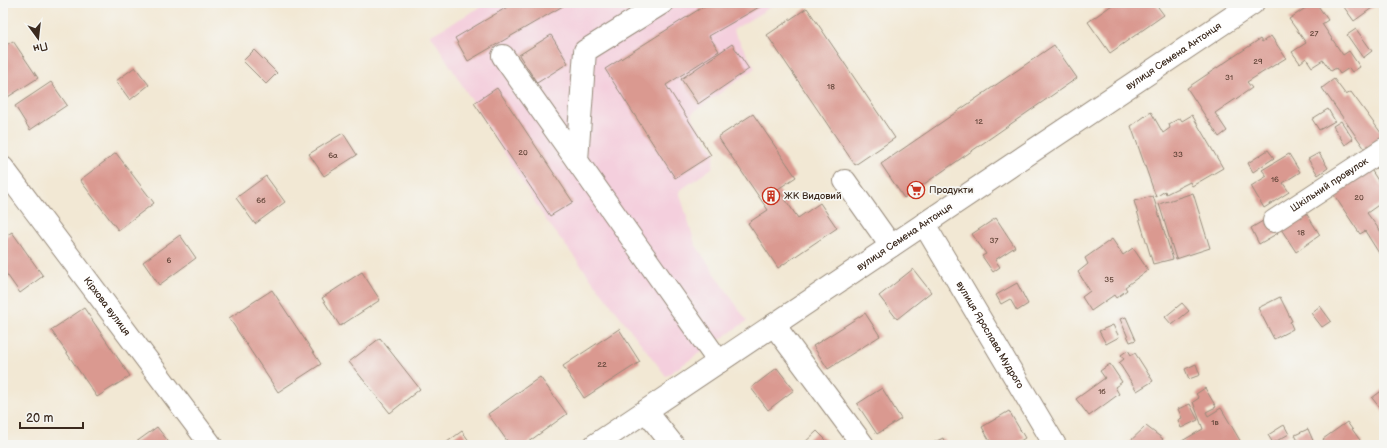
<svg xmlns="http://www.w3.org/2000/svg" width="1387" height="448" viewBox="0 0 1387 448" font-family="'Balsamiq Sans',sans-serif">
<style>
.built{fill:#f4cfdd}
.building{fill:#da9990}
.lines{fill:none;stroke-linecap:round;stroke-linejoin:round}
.minor-casing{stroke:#968979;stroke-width:24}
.minor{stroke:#fff;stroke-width:22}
.labels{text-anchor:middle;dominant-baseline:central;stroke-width:3.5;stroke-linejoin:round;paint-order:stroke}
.number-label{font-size:8px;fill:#63463a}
.street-label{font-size:10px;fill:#3b2a1e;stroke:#f6f6f2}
.poi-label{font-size:10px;fill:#3b2a1e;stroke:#f6f6f2;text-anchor:start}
</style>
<rect width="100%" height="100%" fill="#f6f6f2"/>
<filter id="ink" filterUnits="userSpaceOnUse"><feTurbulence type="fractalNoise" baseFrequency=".025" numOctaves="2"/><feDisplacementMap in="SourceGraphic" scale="8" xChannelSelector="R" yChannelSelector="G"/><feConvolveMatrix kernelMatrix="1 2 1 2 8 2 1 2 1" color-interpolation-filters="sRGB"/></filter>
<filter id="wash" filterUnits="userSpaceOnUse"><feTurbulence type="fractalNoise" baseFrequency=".012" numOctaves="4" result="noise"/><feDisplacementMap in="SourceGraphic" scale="16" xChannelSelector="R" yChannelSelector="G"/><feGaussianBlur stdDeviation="0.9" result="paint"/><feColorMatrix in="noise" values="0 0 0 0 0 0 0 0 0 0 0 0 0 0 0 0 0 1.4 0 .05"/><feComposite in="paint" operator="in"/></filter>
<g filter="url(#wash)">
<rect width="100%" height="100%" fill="#f2e8d4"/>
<!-- built -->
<path class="built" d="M488,3H777L733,30L755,68L691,114L699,129L715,153L712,168L679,191L695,244L747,321L666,376L546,220L431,35Z"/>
<g id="blocks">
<!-- building -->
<path class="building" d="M514,3H568L468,61L455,38Z
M709,3H766L709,36L719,51L666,85L711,155L675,178L605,69Z
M1115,3H1155L1164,15L1110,53L1088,22Z
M1313,3H1316L1328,20L1322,24L1343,55L1349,51L1360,67L1352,72L1349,68L1340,74L1336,68L1331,71L1323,60L1312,67L1306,58L1300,63L1292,52L1306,43L1289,19Z
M1341,3H1379L1354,21Z
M807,8L895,138L855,165L767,35Z
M1356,29L1372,51L1363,58L1347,35Z
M551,35L568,63L537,83L519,55Z
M1271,36L1286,58L1247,82L1252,88L1215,113L1227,131L1219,137L1187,88L1260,39L1262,42Z
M13,41L38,78L3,100V47Z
M732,44L749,69L698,104L681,79Z
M1054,45L1077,78L904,198L881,164Z
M254,50L277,73L266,84L243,61Z
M135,67L149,85L130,100L116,81Z
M1334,79L1346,95L1351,92L1384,137L1365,149L1322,88Z
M51,82L67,105L30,130L15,106Z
M497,88L573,202L550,216L474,103Z
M1328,109L1335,121L1319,130L1312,119Z
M1151,112L1163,133L1170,128L1169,124L1180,118L1182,121L1192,115L1223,168L1192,186L1190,182L1166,194L1165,191L1156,197L1131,126Z
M753,114L796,177L778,189L798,218L820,203L837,228L778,268L748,223L768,210L718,137Z
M1341,121L1353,139L1345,145L1333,126Z
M343,133L357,155L324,176L309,154Z
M1268,150L1274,158L1253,172L1248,163Z
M116,153L154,203L118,230L80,180Z
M1319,153L1328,168L1318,175L1308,159Z
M1289,154L1300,172L1283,183L1289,192L1264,208L1251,186L1267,176L1262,170Z
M1370,168L1384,190V201L1367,213L1384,236V261L1365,231L1360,234L1332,192Z
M266,176L285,202L255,224L236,198Z
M1193,193L1210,248L1176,259L1159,204Z
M1153,196L1173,259L1153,264L1134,201Z
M1306,213L1320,235L1296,252L1281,229Z
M996,218L1015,247L995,260L1000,267L993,272L982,256L986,254L972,234Z
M1268,218L1278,233L1259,244L1251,228Z
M12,232L43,276L20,293L3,269V238Z
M180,235L196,258L159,285L143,262Z
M1112,239L1123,255L1133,248L1148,270L1125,287L1127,290L1116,298L1114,295L1091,311L1082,297L1090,291L1078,272L1088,264L1085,258Z
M913,269L931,292L897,319L879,296Z
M362,272L380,300L340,326L322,298Z
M1017,283L1028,304L1017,311L1010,299L1001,304L996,295Z
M272,290L321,364L278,392L229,318Z
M1280,297L1292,321L1290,322L1293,329L1274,339L1258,308Z
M1182,303L1189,311L1172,325L1165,317Z
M1320,306L1331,321L1322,327L1311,313Z
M84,308L130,376L97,397L51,330Z
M865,313L880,336L828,369L813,346Z
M1126,317L1136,340L1130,342L1120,319Z
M1113,325L1119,337L1106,344L1099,331Z
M619,329L640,362L584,398L563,366Z
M380,338L420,389L390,413L349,362Z
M1128,350L1131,355L1135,353L1153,381L1137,391L1119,363L1124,359L1121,355Z
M1110,364L1122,382L1115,387L1119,394L1089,416L1076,399L1105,378L1100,371Z
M1196,364L1200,375L1189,379L1185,369Z
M777,368L794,390L768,410L751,388Z
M540,377L567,414L524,445H510L488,414Z
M882,388L901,419L877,434L857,404Z
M1205,388L1216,407L1206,412L1208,416L1221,408L1242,444L1184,445L1182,441L1203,429L1193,402L1199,398L1196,394Z
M1384,389V413L1372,398Z
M1190,404L1198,420L1181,428L1178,420L1182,418L1178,409Z
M1009,411L1025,438L1014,445H992L982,427Z
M1347,422L1362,443L1358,445H1327L1323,439Z
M1284,425L1289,434L1273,443L1268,435Z
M1146,426L1163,439L1158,445H1126Z
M157,427L171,445H132Z
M1308,429L1314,443H1312L1313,445H1300L1295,435Z
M462,431L472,445H443Z
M817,431L831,445H802Z
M943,438L946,445H929Z"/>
</g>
</g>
<g filter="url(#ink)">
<use href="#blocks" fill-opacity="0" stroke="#968979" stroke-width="1"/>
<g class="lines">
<defs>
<g id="minor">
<path d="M503,56L719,362"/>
<path d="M577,160L585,51L662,3"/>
<path id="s1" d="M3,168L211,445"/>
<path d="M845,181L891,246"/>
<path id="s2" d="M1274,221L1384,149"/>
<path id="s3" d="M924,224L1055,445"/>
<path d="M774,325L863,445"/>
<path d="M646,411L673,445"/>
<path id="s4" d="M595,445L1253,3"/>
</g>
</defs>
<!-- minor casing -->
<use href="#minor" class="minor-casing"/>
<!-- minor -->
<use href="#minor" class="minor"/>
</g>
</g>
<!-- icons -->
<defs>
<symbol id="supermarket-ring" viewBox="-11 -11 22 22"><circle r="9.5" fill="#f6f6f2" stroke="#c8321e" stroke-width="1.5"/><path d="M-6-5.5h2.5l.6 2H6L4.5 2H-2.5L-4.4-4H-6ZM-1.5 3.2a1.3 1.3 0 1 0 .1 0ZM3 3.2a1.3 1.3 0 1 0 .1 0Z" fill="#c8321e"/></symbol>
<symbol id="building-ring" viewBox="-11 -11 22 22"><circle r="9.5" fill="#f6f6f2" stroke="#c8321e" stroke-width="1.5"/><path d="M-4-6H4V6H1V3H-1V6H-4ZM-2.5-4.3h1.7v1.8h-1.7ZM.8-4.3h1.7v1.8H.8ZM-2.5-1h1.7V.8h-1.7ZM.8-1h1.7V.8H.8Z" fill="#c8321e"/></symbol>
</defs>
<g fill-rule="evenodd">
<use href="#supermarket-ring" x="906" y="180" width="20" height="20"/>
<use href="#building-ring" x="761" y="186" width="20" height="20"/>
</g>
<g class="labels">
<!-- number labels -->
<g class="number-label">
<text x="1314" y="33">27</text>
<text x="1258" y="61">29</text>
<text x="1229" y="77">31</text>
<text x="831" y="86">18</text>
<text x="979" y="121">12</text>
<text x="523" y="152">20</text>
<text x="1178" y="154">33</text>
<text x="333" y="155">6а</text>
<text x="1275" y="179">16</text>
<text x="1359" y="197">20</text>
<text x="261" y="200">6б</text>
<text x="1301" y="232">18</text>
<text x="994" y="240">37</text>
<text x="169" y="260">6</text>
<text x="1109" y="279">35</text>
<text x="602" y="364">22</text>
<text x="1102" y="391">1б</text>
<text x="1215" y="422">1в</text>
</g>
<!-- street labels -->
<g class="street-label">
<text stroke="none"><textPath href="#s4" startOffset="697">вулиця Семена Антонця</textPath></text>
<text stroke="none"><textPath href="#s2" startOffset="66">Шкільний провулок</textPath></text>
<text stroke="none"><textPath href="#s4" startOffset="373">вулиця Семена Антонця</textPath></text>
<text stroke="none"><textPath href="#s1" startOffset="173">Кірхова вулиця</textPath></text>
<text stroke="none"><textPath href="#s3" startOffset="129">вулиця Ярослава Мудрого</textPath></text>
</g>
<!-- poi labels -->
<g class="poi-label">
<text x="929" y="190">Продукти</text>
<text x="784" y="196">ЖК Видовий</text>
</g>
</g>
<!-- margin -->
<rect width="1387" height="448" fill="none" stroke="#f6f6f2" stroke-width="16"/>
<!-- north arrow -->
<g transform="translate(38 38) rotate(165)" stroke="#f6f6f2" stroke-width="3" paint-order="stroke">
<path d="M0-3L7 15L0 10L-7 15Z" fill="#3b2a1e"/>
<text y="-6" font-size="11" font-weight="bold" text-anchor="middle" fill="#3b2a1e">Пн</text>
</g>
<!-- scale -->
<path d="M20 422v6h63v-6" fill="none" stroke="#3b2a1e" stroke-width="2"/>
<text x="26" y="422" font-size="12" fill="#3b2a1e" stroke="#f6f6f2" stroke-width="3" paint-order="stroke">20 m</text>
</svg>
